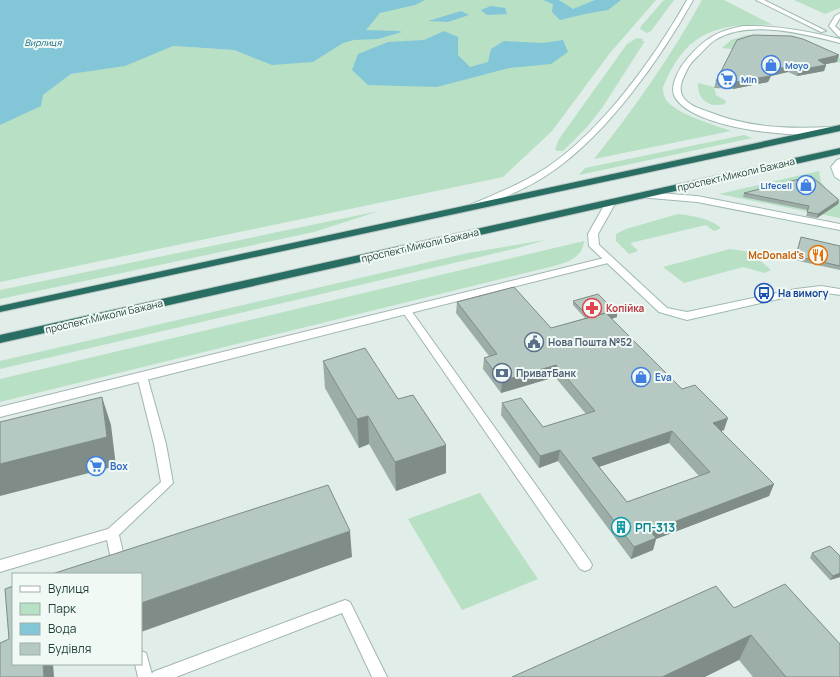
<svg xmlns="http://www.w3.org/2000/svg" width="840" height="677" viewBox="0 0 840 677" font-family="Manrope,sans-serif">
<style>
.green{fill:#b7e0c4}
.water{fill:#83c6d7}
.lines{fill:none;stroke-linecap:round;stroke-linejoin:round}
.lane-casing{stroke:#a2b5b0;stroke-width:2}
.street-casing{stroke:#a2b5b0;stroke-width:2}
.secondary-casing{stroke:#9db9b1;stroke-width:2}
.highway-casing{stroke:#c0c9c7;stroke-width:2}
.lane{fill:#fff;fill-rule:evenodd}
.street{fill:#fff;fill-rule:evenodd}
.secondary{fill:#fff;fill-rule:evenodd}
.highway{fill:#286e63;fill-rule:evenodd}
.wall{fill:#9caca6;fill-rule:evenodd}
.shaded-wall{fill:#7f8c87}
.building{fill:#b5c8c1;stroke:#7f8c87;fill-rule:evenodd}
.labels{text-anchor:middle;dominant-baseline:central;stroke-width:4;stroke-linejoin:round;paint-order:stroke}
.far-water-label{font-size:9px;font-style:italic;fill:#146980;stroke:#f1f9f5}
.far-shop-label{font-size:9px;font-weight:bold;fill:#366cbe;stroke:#f1f9f5;text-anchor:start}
.street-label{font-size:10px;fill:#1f3f38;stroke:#f1f9f5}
.food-label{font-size:10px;font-weight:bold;fill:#c56008;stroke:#f1f9f5;text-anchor:end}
.transit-label{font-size:10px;font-weight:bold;fill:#164399;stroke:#f1f9f5;text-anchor:start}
.health-label{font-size:10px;font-weight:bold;fill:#be3a42;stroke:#f1f9f5;text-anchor:start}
.service-label{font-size:10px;font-weight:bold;fill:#4e5e75;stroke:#f1f9f5;text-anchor:start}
.shop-label{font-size:10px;font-weight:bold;fill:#366cbe;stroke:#f1f9f5;text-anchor:start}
.near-culture-label{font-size:12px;font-weight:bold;fill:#0d838f;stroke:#f1f9f5;text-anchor:start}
</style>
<rect width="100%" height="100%" fill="#e0ede8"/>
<!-- green -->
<path class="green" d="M410,0H656L610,53L552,131L503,177L0,282V122L43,95L71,74L109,68L173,46L234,50L252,57L376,18L380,13Z
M664,0H674L651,31L647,33L640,29L641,26Z
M702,0H724L773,25C717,23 686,31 663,87C663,92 664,98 668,102C679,115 715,125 731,131L594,159C634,109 671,56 702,0Z
M794,0H840V8L825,14Z
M747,35H768L796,37L840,58V63L836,61L722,48L731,40Z
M637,38L643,39L642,41H645L602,108L587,127L563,151H557L555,149L559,139L627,44Z
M698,83L714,87L716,95L726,101L725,104C709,108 697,100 698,83Z
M744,135L752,138L579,175L585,168Z
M819,171L821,182L832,196L840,201V218L719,194Z
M379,211L314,232L0,299V290Z
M678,214C694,216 709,218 721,228L714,231L706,225L630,243L638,251L629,254L616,241V234L626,229Z
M545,240L518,248L0,369V361L468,253Z
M584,241C583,257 568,262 554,266L0,402V379Z
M730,249L750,252L771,270L765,273L743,267L684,283L663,267Z
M480,493L538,579L462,610L408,519Z"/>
<!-- water -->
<path class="water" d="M0,0H425L415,5L380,13L366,30L398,31L402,32L378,39L354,40L343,43L313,62L272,65L234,50L173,46L125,66L71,74L43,95L41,106L0,125Z
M543,0H559L573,9L595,0H621L608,10L585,14L560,20L552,12L553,4Z
M491,6L505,8L507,14L487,15L481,10Z
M461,11L469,15L448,22L428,21Z
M444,31L458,37V55L470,67L488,62L491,49L504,41L543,43L563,40L568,52L551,64L509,68L437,87L368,85L352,70L358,54L388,42L424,40Z"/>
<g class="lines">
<defs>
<path id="lane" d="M407,308L410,309L590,561L592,565L590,569L585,571L580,569L402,311Z
M142,373L146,374L147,376L166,444L173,483L119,535L128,574H114L107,540L0,572V560L108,529L161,482L154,444L137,376L138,374Z
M345,600L350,602L387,677H372L342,613L176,677H138L135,664H141V651L146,653L152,674L153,672L158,670Z"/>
<path id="street" d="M608,257L612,258L613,260L612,262L0,417V407Z"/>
<path id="secondary" d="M687,0H693C661,58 608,133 553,171C529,188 501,199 473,210H467L465,208L467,206C494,195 521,184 546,168C601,132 655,57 687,0Z
M756,0H764L826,31L821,32Z
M840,13V18L835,26L840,31V37L838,36L829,26L835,16Z
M743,26C776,25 808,31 840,39V43C804,34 749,19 715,40C710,43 706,48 702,52C697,57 691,62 688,68C684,76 677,88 683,97C688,105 700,109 709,112C749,128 788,129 831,127L835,130L834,132C802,140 688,129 674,95C670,84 680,67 687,59C704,39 717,31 743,26Z
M840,159V180L835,177L831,167L837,160Z
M642,192L697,196L840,224V230L697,202L639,197L637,195Z
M611,199L616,202L598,234L599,245L667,308L687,312L796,289L821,286L840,289V295L821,292L796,295L687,320L659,312L589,246L588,234L606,202Z"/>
<path id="highway" d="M840,125V131L0,312V306Z
M840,148V154L0,343V335Z"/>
</defs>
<!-- lane casing -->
<use href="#lane" class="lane-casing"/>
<!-- street casing -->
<use href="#street" class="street-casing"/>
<!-- secondary casing -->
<use href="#secondary" class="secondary-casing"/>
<!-- highway casing -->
<use href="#highway" class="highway-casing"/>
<!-- lane -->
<use href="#lane" class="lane"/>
<!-- street -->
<use href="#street" class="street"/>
<!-- secondary -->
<use href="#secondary" class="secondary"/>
<!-- highway -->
<use href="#highway" class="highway"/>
</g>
<!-- wall -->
<path class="wall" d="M803,39L837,62L825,64L826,65L824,71L797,76L788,72L771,76L768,82L733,89L714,88L716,81Z
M744,193L839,200L838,204L817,218L806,216L808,210L743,197Z
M801,237L840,246V270L794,260Z
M573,301L617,313V317L612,319L682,389L724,430L721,431L774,484L769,496L656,539L653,550L631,559L558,461L539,468L501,415L502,403L543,427L586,414L555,377L501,393L483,369L484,358L489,356L456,313L457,302L551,328L585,318L573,305ZM669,443L699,476L627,502L599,467Z
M323,361L446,473L396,491L369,444L359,448L325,388Z
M812,553L840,556V577L830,580L810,558Z
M734,608L840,677H753L739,660Z"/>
<!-- shaded-wall -->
<path class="shaded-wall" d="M839,55L837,62L816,66L818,60Z
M826,65L824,71L797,76L799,70Z
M790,66L788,72L771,76L768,82L733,89L735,82L772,70Z
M839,200L838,204L817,218L818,214Z
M617,313V317L592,324V320Z
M556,365L555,377L501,393L502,381Z
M102,397L111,425L116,466L0,496V464Z
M368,416L369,444L359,448L357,419Z
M728,418L724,430L710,435L713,423Z
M672,431L669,443L590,470L592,458Z
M446,445V473L396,491L395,462Z
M560,450L558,461L539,468L540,456Z
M774,484L769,496L656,539L653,550L631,559L634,547L650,531Z
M350,531L352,557L141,632V603Z
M840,573V577L830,580L833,576Z
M751,635L739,660L705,677H662Z
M43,664H53L54,677H44Z"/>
<!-- building -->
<path class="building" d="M753,35L791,36L803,39L839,55L818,60L826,65L799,70L790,66L772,70L770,76L735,82L716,81L737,40Z
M811,176L839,200L818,214L807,212L809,206L744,193Z
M801,237L840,246V266L796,256Z
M514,287L551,328L606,313L682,389L695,385L728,418L713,423L774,484L650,531L656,538L634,547L560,450L540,456L502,403L521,398L543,427L595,411L556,365L502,381L484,358L497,354L457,302ZM672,431L710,472L627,502L592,458Z
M598,294L617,313L609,315L606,313L589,317L573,301Z
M365,348L398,399L413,395L446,445L395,462L368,416L357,419L323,361Z
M102,397L107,437L0,464V422Z
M328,485L350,531L141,603V574H52Z
M830,546L840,556V573L833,576L812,553Z
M785,584L840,644V677H786L751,635L662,677H512L716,586L734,608Z
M13,586V664H43L44,677H0V643L9,639L5,589Z"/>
<!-- icons -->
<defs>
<symbol id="shop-ring" viewBox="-11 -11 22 22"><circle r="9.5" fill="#f1f9f5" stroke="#3f7fe0" stroke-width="1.5"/><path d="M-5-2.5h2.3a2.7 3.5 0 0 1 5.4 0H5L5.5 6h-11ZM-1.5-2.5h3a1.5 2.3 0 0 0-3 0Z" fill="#3f7fe0"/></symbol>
<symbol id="supermarket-ring" viewBox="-11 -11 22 22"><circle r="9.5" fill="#f1f9f5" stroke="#3f7fe0" stroke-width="1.5"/><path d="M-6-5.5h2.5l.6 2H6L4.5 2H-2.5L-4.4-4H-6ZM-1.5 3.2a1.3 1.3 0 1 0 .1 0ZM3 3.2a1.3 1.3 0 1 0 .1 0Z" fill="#3f7fe0"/></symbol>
<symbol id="restaurant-ring" viewBox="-11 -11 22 22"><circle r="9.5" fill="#f1f9f5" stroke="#e8710a" stroke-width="1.5"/><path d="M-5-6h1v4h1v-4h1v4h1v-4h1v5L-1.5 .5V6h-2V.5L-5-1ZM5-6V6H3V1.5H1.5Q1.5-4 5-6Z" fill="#e8710a"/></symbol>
<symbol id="bus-ring" viewBox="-11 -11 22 22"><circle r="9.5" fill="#f1f9f5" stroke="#1a4fb4" stroke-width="1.5"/><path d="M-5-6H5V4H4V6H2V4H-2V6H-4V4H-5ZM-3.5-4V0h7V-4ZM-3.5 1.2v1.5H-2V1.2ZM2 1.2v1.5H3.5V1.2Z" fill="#1a4fb4"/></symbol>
<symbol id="pharmacy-ring" viewBox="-11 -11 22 22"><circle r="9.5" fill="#f1f9f5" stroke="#e0444e" stroke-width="1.5"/><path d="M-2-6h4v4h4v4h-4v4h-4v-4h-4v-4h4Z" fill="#e0444e"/></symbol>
<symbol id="civic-ring" viewBox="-11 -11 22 22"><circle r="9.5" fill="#f1f9f5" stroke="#5c6f8a" stroke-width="1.5"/><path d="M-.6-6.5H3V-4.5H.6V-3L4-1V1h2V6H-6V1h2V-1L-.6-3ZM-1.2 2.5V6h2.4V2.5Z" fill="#5c6f8a"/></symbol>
<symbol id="bank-ring" viewBox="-11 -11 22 22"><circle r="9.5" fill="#f1f9f5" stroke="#5c6f8a" stroke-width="1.5"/><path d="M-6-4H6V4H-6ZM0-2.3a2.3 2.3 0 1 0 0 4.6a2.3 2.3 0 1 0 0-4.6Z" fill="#5c6f8a"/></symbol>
<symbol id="building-ring" viewBox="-11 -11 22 22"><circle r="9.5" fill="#f1f9f5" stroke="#0f9aa8" stroke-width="1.5"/><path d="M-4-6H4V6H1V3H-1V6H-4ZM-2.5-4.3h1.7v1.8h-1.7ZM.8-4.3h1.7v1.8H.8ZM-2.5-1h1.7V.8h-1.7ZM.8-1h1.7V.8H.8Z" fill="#0f9aa8"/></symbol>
</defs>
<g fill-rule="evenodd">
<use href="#shop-ring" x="760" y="54" width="22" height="22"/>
<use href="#supermarket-ring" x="716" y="68" width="22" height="22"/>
<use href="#shop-ring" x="795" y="174" width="22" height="22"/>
<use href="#restaurant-ring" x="807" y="244" width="22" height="22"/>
<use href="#bus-ring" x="753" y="282" width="22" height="22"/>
<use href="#pharmacy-ring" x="581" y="297" width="22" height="22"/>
<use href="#civic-ring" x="523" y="331" width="22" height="22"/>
<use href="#bank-ring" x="491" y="362" width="22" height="22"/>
<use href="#shop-ring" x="630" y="366" width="22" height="22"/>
<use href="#supermarket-ring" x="85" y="455" width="22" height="22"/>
<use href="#building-ring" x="610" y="516" width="22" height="22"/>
</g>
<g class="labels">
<!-- far-water labels -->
<g class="far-water-label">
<text x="43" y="42">Вирлиця</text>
</g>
<!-- far-shop labels -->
<g class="far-shop-label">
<text x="785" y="65">Moyo</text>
<text x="741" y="79">Min</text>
<text x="792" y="185" text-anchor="end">Lifecell</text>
</g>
<!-- street labels -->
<g class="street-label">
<text transform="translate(736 174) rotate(-13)">проспект Миколи Бажана</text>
<text transform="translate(420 245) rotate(-13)">проспект Миколи Бажана</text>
<text transform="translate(104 316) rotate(-13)">проспект Миколи Бажана</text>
</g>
<!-- food labels -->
<g class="food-label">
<text x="804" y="255">McDonald's</text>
</g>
<!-- transit labels -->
<g class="transit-label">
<text x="778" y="293">На вимогу</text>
</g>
<!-- health labels -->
<g class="health-label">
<text x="606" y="308">Копійка</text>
</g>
<!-- service labels -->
<g class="service-label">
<text x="548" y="342">Нова Пошта №52</text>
<text x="516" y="373">ПриватБанк</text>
</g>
<!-- shop labels -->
<g class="shop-label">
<text x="655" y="377">Eva</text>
<text x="110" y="466">Box</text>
</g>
<!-- near-culture labels -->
<g class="near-culture-label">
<text x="635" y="527">РП-313</text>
</g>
</g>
<!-- legend -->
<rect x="12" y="573" width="130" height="92" fill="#f1f9f5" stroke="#9dafa9"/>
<rect x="20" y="586" width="20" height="6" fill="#ffffff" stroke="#9dafa9"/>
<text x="48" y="593" font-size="12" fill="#1f3f38">Вулиця</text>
<rect x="20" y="603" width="20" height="12" fill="#b7e0c4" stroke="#9dafa9"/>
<text x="48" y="613" font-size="12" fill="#1f3f38">Парк</text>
<rect x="20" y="623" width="20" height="12" fill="#83c6d7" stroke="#9dafa9"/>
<text x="48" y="633" font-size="12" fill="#1f3f38">Вода</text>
<rect x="20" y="643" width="20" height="12" fill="#b5c8c1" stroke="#9dafa9"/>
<text x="48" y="653" font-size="12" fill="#1f3f38">Будівля</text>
</svg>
